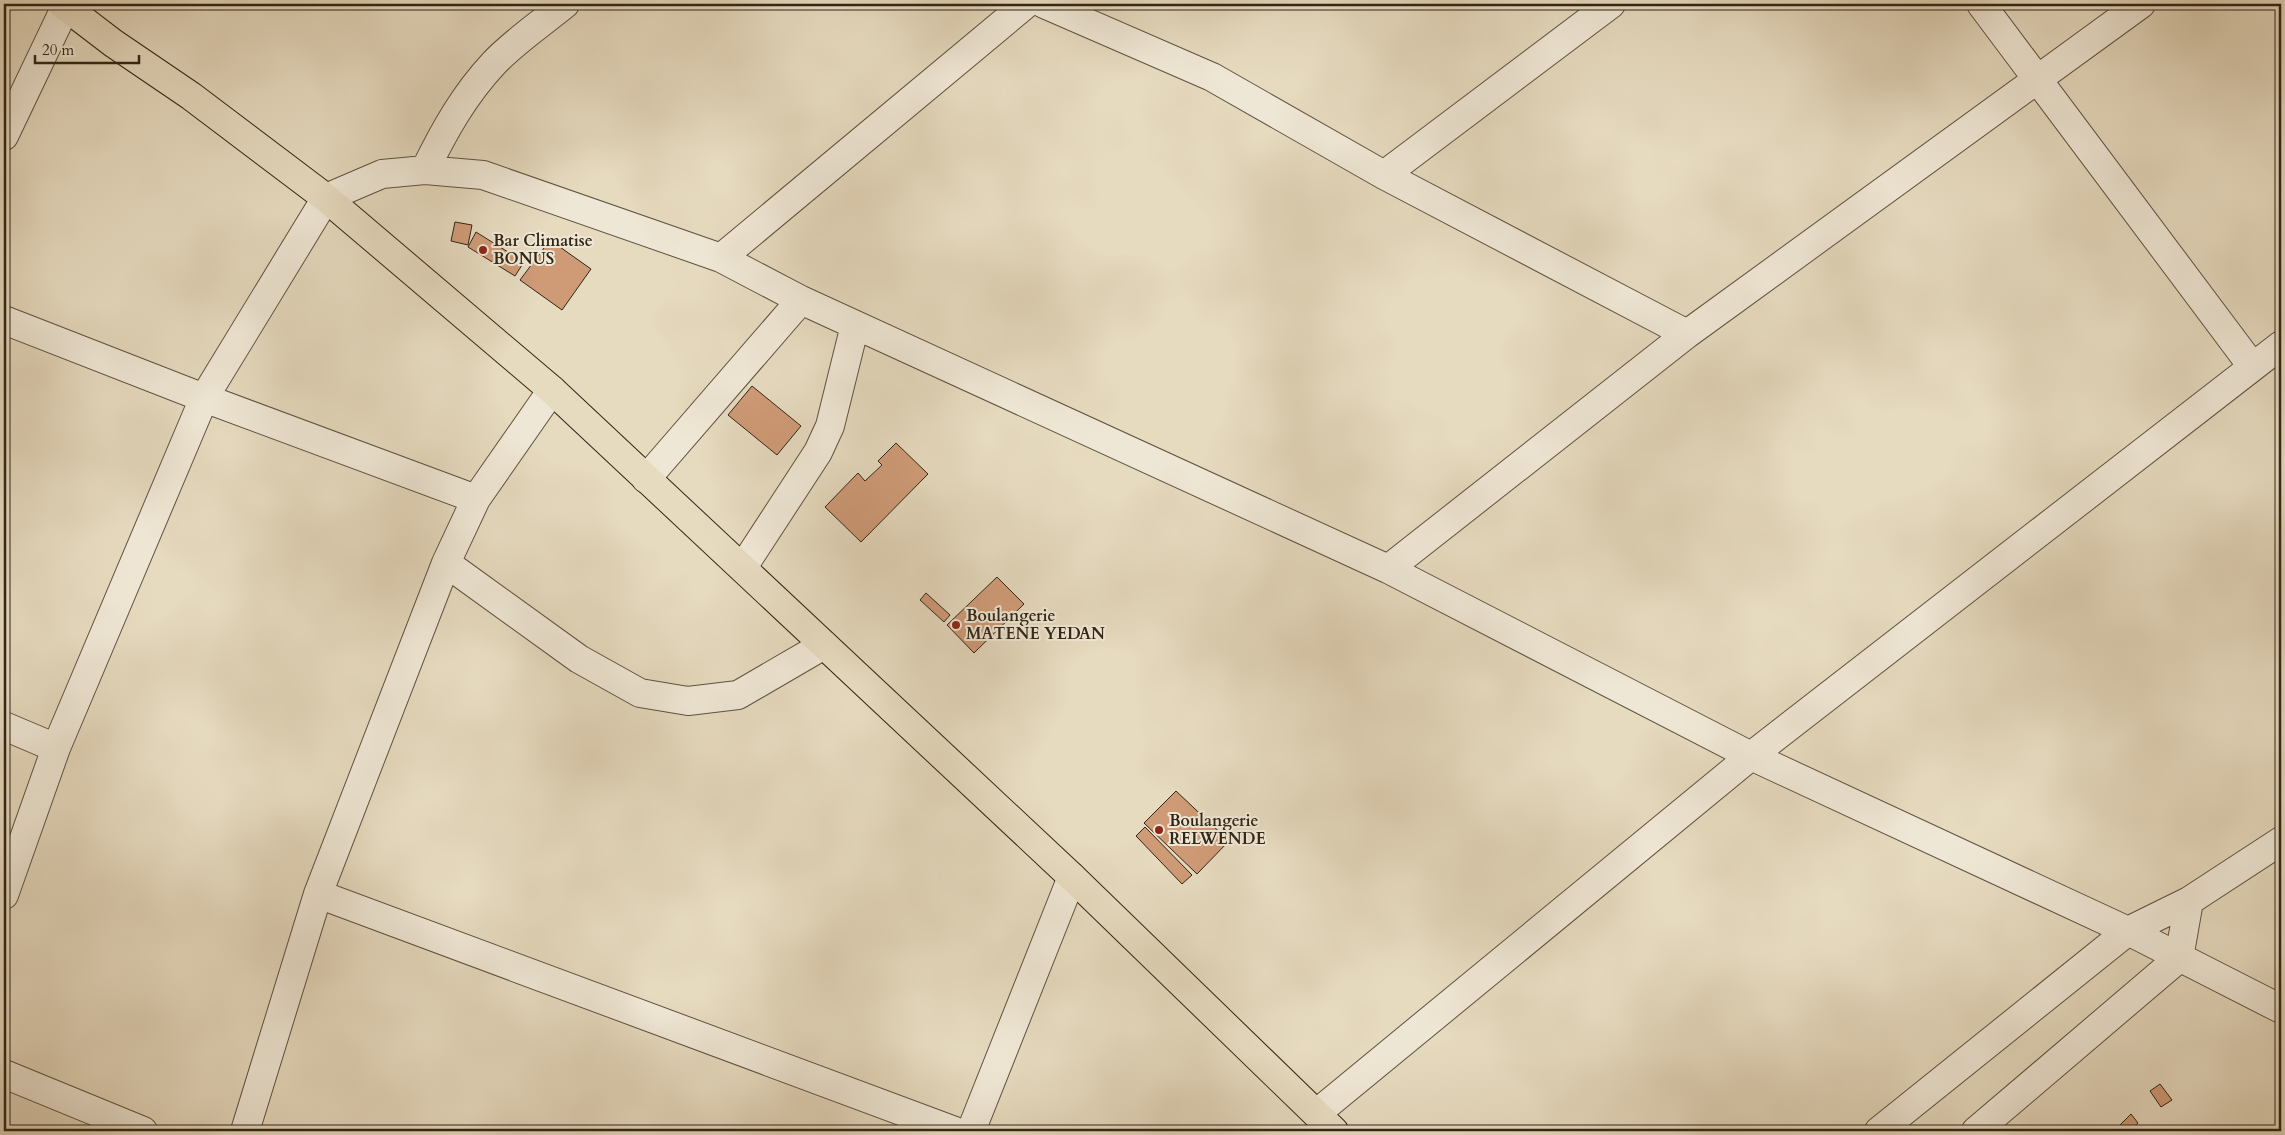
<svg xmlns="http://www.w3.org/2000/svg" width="2285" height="1135" viewBox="0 0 2285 1135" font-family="Cardo,serif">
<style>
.building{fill:#cf9b77;stroke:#312516}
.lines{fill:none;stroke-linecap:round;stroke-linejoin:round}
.minor-casing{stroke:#5e5240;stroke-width:30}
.major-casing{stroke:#312516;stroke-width:30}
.minor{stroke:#efe7d5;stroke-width:28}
.major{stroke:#e6dabf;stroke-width:28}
.poi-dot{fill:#8f2418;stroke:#efe7d5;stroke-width:2}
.labels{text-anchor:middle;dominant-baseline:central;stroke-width:4;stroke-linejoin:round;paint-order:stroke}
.poi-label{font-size:16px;font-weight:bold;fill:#312516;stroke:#efe7d5;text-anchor:start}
</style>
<rect width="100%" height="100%" fill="#e6dabf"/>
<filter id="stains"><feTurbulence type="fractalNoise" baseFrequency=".004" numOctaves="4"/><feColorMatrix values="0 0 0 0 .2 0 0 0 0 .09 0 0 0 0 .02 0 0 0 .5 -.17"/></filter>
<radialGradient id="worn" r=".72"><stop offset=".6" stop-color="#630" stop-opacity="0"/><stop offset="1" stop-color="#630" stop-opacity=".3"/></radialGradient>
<!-- building -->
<path class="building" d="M455,222L472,225L468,245L451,241Z
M476,232L524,262L515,276L468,247Z
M550,240L591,269L562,310L520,280Z
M752,386L801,426L777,455L728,415Z
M896,443L928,474L861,542L825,507L858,473L865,481L882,465L878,461Z
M997,577L1024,604L974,653L947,625Z
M926,593L950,615L944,622L920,600Z
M1176,791L1229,841L1197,874L1144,823Z
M1145,827L1192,875L1182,884L1136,836Z
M2160,1084L2172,1100L2161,1107L2150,1091Z
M2131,1114L2138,1123L2129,1131H2114Z"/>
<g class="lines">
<defs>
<path id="minor" d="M1044,4L1212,77L1384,175L1687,334
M1981,4L2252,366
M4,136L66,6L70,4
M425,170C444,131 464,95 494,63C515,41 542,23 565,4
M1384,175L1611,4
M721,258L1026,4
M4,320L204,398L476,499
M646,479L801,300
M446,563L579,659L640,693L688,701L738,695L824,645
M743,567L818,452L830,426L855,325
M1388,569L1687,334L2141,4
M4,726L56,748
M318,894L955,1131
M4,895L56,748L204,398L326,198L382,174L425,170L483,175L721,258L801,300L1388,569L1751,756L2128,931L2281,1009
M4,1074L143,1131
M1317,1113L1751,756L2281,345
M245,1131L318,894L446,563L476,499L552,390
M971,1131L1072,877
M1879,1131L2128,931L2189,901L2281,841
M1976,1131L2179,958L2189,901"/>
<path id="major" d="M62,4L113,43L191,96L326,198L552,390L1072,877L1334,1131"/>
</defs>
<!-- minor casing -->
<use href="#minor" class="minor-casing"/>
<!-- major casing -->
<use href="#major" class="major-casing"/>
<!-- minor -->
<use href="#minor" class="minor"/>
<!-- major -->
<use href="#major" class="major"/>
</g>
<!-- markers -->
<g class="poi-dot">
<circle cx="483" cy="250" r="5"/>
<circle cx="956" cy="625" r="5"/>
<circle cx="1159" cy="830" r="5"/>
</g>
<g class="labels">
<!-- poi labels -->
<g class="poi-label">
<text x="493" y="241">Bar Climatise<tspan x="493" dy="18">BONUS</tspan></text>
<text x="966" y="616">Boulangerie<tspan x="966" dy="18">MATENE YEDAN</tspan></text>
<text x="1169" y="821">Boulangerie<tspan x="1169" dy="18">RELWENDE</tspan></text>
</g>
</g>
<!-- margin -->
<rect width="2285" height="1135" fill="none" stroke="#e6dabf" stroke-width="20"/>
<rect x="5" y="5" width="2275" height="1125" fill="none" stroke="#312516" stroke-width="2.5"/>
<rect x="10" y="10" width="2265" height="1115" fill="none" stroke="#312516"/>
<!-- scale -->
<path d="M35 55v8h104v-8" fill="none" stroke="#312516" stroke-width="2.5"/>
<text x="42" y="55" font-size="15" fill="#312516" stroke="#efe7d5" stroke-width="4" paint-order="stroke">20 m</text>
<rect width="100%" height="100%" filter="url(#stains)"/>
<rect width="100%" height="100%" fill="url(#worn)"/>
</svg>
